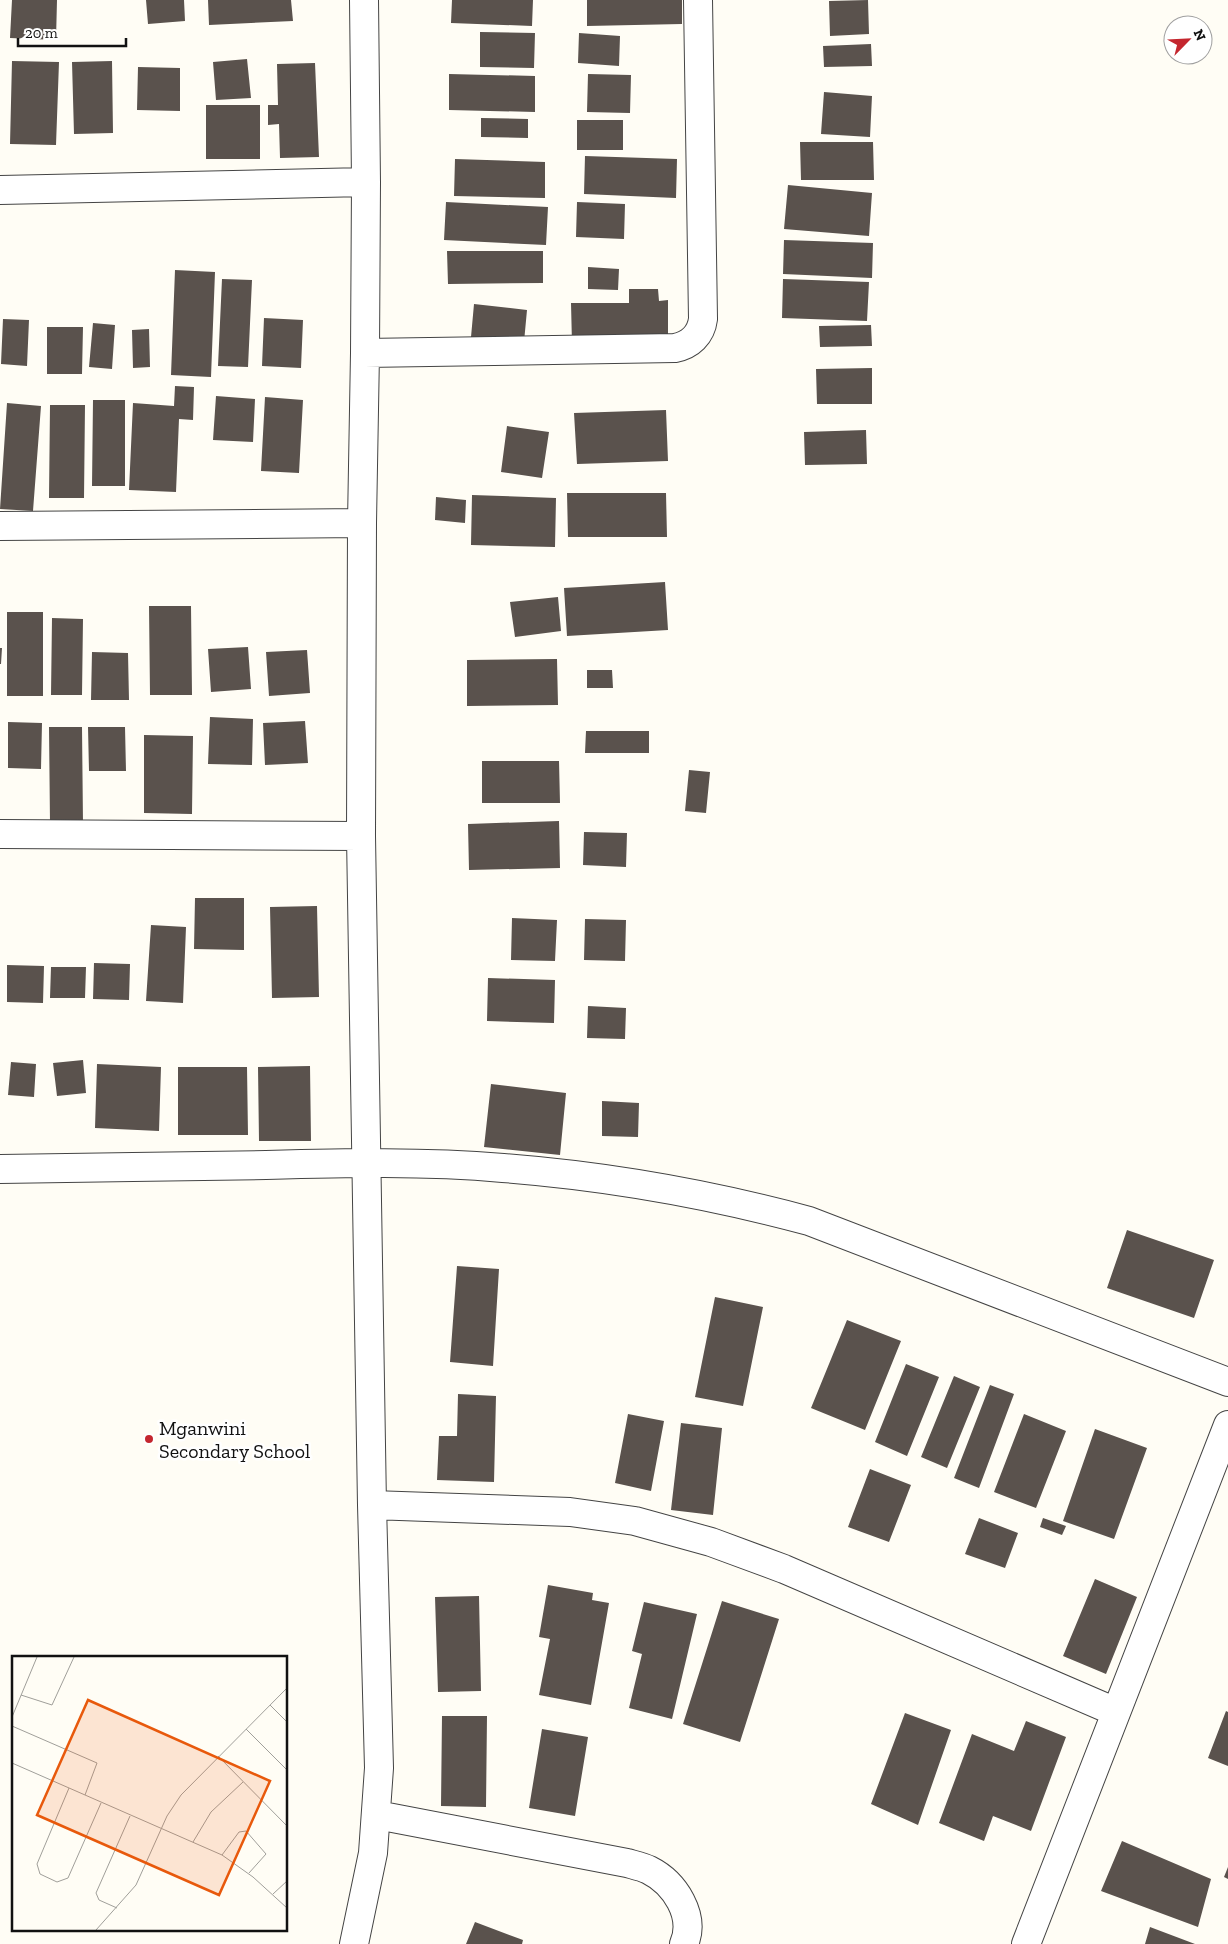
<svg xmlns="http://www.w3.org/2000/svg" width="1228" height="1944" viewBox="0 0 1228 1944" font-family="'Zilla Slab',serif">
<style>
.building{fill:#5a524d}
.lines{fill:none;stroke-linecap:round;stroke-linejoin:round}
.minor-casing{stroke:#444;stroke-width:30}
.minor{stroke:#fff;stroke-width:28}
.poi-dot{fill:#c4262e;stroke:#fff;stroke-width:2}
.labels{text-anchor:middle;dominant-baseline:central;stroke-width:5;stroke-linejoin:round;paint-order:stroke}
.poi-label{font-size:20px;fill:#111;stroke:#fff;text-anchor:start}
.inset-road{fill:none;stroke:#a09f9a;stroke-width:1}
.view{fill:#e8590c;fill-opacity:0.15;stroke:#e8590c;stroke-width:2.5}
.inset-edge{fill:none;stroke:#111;stroke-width:2.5}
</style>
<rect width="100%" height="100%" fill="#fffdf5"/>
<!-- building -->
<path class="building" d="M12,0H57L56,40L10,38Z
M146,0H184L185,21L148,24Z
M208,0H291L293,21L209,25Z
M452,0H533L532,26L451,23Z
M587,0H682V24L587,26Z
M868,0L869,34L830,36L829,1Z
M480,32L535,33L534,68L480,67Z
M579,33L620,36L619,66L578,63Z
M871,44L872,66L824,67L823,46Z
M247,59L251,98L216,100L213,62Z
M12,61L59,62L56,145L10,144Z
M112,61L113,133L74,134L72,62Z
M315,63L319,157L280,158L279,124L268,125V105H278L277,64Z
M138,67L180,68V111L137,110Z
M449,74L535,76V112L449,110Z
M588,74L631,75L630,113L587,112Z
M824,92L872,96L870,137L821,134Z
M206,105H260V159H206Z
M481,118L528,119V138L481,137Z
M577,120H623V150H577Z
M800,142H873L874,180H801Z
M585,156L677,159L676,198L584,194Z
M455,159L545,162V198L454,196Z
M788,185L872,193L869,236L784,229Z
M446,202L548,207L546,245L444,240Z
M577,202L625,204L624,239L576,237Z
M784,240L873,243L872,278L783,274Z
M447,251H543V283L448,284Z
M588,267L619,269L618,290L588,289Z
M175,270L215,272L211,377L171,375Z
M222,279L252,280L248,367L218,366Z
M783,279L869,282L867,321L782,318Z
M629,289H658L659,301L668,300V344H572L571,303H629Z
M474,304L527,310L524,342L471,337Z
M264,318L303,320L301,368L262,366Z
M3,319L29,320L27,366L1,364Z
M93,323L115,325L112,369L89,367Z
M871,325L872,346L820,347L819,326Z
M47,327H83L82,374H47Z
M149,329L150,367L133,368L132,330Z
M872,368V404H817L816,369Z
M175,386L194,387L193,420L179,419L176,492L129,490L133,403L174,406Z
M216,396L255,399L253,442L213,440Z
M265,397L303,400L299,473L261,471Z
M93,400H125V486H92Z
M7,403L41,406L33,511L0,509Z
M50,405H85L84,498H49Z
M666,410L668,461L577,464L574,413Z
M507,426L549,432L542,478L501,472Z
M866,430L867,464L805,465L804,432Z
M567,493H666L667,537H568Z
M472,495L556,498L555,547L471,545Z
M436,497L466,500L465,523L435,520Z
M665,582L668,630L567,636L564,588Z
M558,597L561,631L515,637L510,602Z
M149,606H191L192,695H150Z
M7,612H43V696H7Z
M52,618L83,619L82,695H51Z
M248,647L251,689L211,692L208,649Z
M0,648H2L1,664H0Z
M307,650L310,693L269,696L266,652Z
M92,652L128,653L129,700H91Z
M557,659L558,705L467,706V660Z
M587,670H612L613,688H587Z
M210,717L253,719L252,765L208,764Z
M305,721L308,763L265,765L263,723Z
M8,722L42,723L41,769L8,768Z
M49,727H82L83,823L50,824Z
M88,727H125L126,771H89Z
M586,731H649V753H585Z
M144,735L193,736L192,814L144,813Z
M482,761H559L560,803H482Z
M689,770L710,772L706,813L685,811Z
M559,821L560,868L469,870L468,824Z
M584,832L627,833L626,867L583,865Z
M195,898H244V950L194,949Z
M317,906L319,997L272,998L270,907Z
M512,918L557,920L555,961L511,960Z
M585,919L626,920L625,961L584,960Z
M151,925L186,927L183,1003L146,1001Z
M94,963L130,964L129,1000L93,999Z
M7,965L44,966L43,1003L7,1002Z
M51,967H86L85,998H50Z
M488,978L555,980L554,1023L487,1021Z
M588,1006L626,1008L625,1039L587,1038Z
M83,1060L86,1093L57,1096L53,1063Z
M11,1062L36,1064L34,1097L8,1095Z
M97,1064L161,1067L159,1131L95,1128Z
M310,1066L311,1141H259L258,1067Z
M178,1067H247L248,1135H178Z
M491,1084L566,1093L560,1155L484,1147Z
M602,1101L639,1103L638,1137L602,1136Z
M1127,1230L1214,1260L1194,1318L1107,1288Z
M457,1266L499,1269L493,1366L450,1362Z
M715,1297L763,1307L743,1406L695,1397Z
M847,1320L901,1341L865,1430L811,1408Z
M906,1364L939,1377L907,1456L875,1442Z
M954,1376L980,1387L947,1468L921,1457Z
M990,1385L1014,1394L979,1488L954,1478Z
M458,1394L496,1396L494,1482L437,1480L439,1436H457Z
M628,1414L664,1421L651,1491L615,1483Z
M1024,1414L1066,1431L1036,1508L994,1492Z
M681,1423L722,1428L713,1515L671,1510Z
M1095,1429L1147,1448L1114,1539L1063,1521Z
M870,1469L911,1485L889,1542L848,1527Z
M979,1518L1018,1533L1005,1568L965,1554Z
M1043,1518L1066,1526L1062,1535L1040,1527Z
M1095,1579L1137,1597L1106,1674L1063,1656Z
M548,1585L593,1593L592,1600L609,1603L591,1705L539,1695L550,1639L539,1637Z
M479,1596L481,1691L438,1692L435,1597Z
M722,1601L779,1619L740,1742L683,1724Z
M644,1602L697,1614L672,1719L629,1708L642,1654L632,1651Z
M1226,1711L1228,1712V1766L1208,1758Z
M905,1713L951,1730L918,1825L871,1804Z
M442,1716H487L486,1807L441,1806Z
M1026,1721L1066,1737L1031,1831L993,1816L984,1841L939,1823L972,1734L1014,1751Z
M542,1729L588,1737L575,1816L529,1808Z
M1122,1841L1211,1879L1198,1927L1101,1891Z
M1228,1867V1879L1224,1877Z
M475,1922L523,1940L522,1944H466Z
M1150,1927L1195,1944H1145Z"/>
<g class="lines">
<defs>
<path id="minor" d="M0,190L366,182
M365,353L675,348C690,345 701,335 703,319L698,0
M0,526L362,523
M0,834L361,836
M0,1169C89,1168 177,1166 266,1165C345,1163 424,1161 503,1168C606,1176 709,1194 809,1221L1228,1382
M372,1505L570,1512L635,1521L711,1542L784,1569L1116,1712
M377,1815L627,1863C634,1865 643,1867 649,1870C675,1883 696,1916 684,1944
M354,1944L373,1853L379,1768L372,1505L361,836L362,523L365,353L366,182L364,0
M1026,1944L1228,1425"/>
</defs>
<!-- minor casing -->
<use href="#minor" class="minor-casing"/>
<!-- minor -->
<use href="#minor" class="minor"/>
</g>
<!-- markers -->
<circle class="poi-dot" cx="149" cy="1439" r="5"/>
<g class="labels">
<!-- poi labels -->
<g class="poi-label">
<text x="159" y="1428">Mganwini<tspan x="159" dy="23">Secondary School</tspan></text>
</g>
</g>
<!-- overview -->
<g transform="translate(12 1656)">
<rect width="275" height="275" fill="#fffdf5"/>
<path class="inset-road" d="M9,39L40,49L62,1M258,49L275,66M0,61L25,1M0,70L85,107L73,139M234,73L275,114M206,100L275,170M0,107L210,199L241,221L275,252M57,132L25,208L28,218L45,226L56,222L89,147M181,186L199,156L231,126M210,199L227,176L234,175L254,198L237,217M261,238L275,225M105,252L87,244L84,237L118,160M84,274L124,229L155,160L169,139L275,32"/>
<path class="view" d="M76,44L258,125L207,239L25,159Z"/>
<rect width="275" height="275" class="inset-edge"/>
</g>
<!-- north arrow -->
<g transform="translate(1188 40) rotate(66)"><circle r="24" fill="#ffffff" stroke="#a0a0a0"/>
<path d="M0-4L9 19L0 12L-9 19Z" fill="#c4262e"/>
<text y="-8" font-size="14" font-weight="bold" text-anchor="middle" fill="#111111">N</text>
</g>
<!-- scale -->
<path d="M18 38v8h108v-8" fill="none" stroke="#111111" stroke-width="2.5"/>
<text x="25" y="38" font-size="15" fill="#111111" stroke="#ffffff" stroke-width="4" paint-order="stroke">20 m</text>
</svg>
